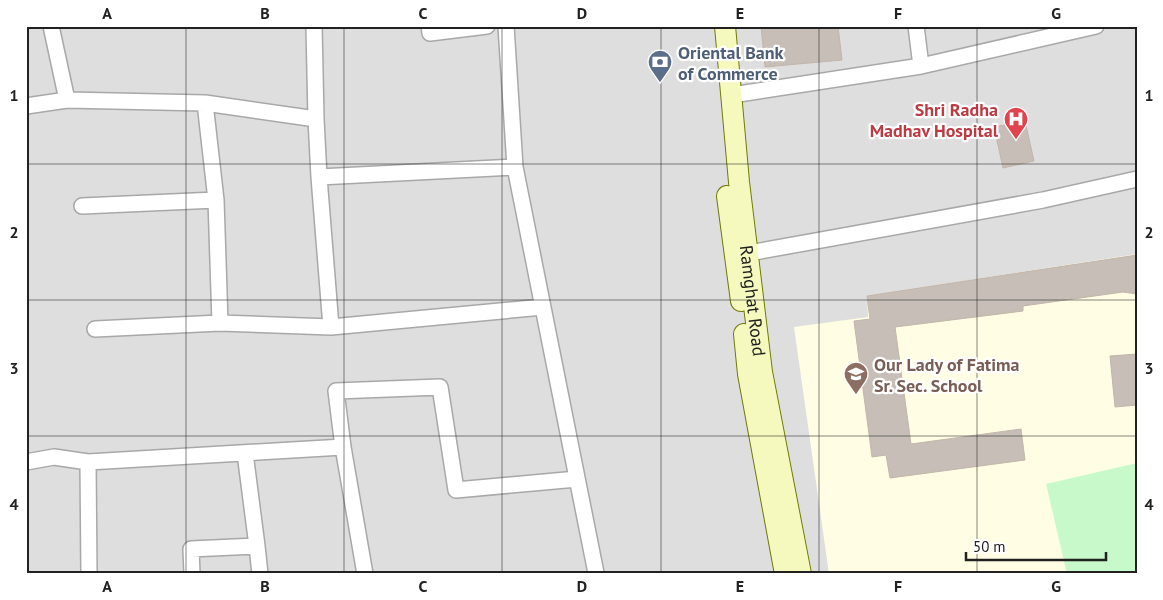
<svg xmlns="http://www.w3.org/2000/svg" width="1163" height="600" viewBox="0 0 1163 600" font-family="'PT Sans',sans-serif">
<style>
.residential{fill:#dfdede}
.education{fill:#fffee4}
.park{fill:#c7f9cb}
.building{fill:#c6beb7;stroke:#c3b5aa}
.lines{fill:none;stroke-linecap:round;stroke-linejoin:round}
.minor-casing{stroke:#a8a8a8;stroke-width:18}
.secondary-casing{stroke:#6e7907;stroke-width:22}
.minor{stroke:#fff;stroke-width:15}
.secondary{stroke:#f6f9be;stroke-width:20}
.grid{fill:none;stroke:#212121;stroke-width:1;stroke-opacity:0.55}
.labels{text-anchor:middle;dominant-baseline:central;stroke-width:4.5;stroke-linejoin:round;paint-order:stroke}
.service-label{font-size:18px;font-weight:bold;fill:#4e5e75;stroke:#fff;text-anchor:start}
.health-label{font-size:18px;font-weight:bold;fill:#be3a42;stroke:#fff;text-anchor:end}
.street-label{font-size:18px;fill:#212121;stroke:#fff}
.education-label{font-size:18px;font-weight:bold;fill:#785e54;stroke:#fff;text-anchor:start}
.neatline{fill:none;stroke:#212121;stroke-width:2}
.grid-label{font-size:16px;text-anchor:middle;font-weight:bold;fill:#212121}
</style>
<rect width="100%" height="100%" fill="#f1eee8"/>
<!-- residential -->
<path class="residential" d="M26,26H1137V574H26Z"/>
<!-- education -->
<path class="education" d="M1137,254V574H829L794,327L868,317L867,296Z"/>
<!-- park -->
<path class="park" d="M1137,463V574H1067L1046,484Z"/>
<!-- building -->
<path class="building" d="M761,26H838L842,60L765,67Z
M1025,121L1034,161L1003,168L994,127Z
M1137,255V294L1123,292L1023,306V311L895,327L911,444L1021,429L1025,460L890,478L886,455L872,457L854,321L870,319L867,296Z
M1137,354V405L1115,407L1110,356Z"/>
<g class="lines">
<defs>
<path id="minor" d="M51,26L67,100
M314,26L316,119
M429,26L430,33L487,26
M916,26L921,66
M732,95L921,66L1096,26
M205,103L216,200
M26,106L67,100L205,103L316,119L319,177L515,167L506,26
M515,167L596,573
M319,177L331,327
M82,206L216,200L220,323
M749,253L1043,200L1137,179
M95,329L220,323L331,327L543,307
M343,447L336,391L440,387L456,490L577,479
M245,453L257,546
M26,462L54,457L88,462L343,447L365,574
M88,462L89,574
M192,574L191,549L257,546L260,574"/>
<g id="secondary">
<path id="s1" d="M725,26L739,182L762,372L801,574"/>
<path d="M727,196L741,301"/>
<path d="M744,334L748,374L785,574"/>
</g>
</defs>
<!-- minor casing -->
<use href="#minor" class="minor-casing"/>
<!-- secondary casing -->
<use href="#secondary" class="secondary-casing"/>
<!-- minor -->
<use href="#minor" class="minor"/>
<!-- secondary -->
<use href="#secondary" class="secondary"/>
</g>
<!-- grid -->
<path class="grid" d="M186,26V574M344,26V574M502,26V574M661,26V574M819,26V574M977,26V574M26,164H1137M26,300H1137M26,436H1137"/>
<!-- icons -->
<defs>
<symbol id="bank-pin" viewBox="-11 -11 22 30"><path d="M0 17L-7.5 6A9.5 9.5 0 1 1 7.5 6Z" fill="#5c6f8a" stroke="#fff"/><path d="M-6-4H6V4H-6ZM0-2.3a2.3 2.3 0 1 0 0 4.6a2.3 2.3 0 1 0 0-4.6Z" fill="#fff"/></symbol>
<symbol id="hospital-pin" viewBox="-11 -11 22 30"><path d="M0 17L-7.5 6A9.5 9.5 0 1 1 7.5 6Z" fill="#e0444e" stroke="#fff"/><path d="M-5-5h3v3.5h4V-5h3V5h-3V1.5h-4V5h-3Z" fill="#fff"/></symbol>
<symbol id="school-pin" viewBox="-11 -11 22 30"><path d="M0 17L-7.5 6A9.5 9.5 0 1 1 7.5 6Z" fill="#8d6e63" stroke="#fff"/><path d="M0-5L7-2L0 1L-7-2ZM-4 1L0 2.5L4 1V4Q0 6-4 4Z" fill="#fff"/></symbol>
</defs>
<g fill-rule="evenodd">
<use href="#bank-pin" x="646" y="48" width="28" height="38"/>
<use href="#hospital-pin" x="1002" y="105" width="28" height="38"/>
<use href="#school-pin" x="842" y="360" width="28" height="38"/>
</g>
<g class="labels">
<!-- service labels -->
<g class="service-label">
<text x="678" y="52">Oriental Bank<tspan x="678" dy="21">of Commerce</tspan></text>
</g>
<!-- health labels -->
<g class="health-label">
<text x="998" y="109">Shri Radha<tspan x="998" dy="21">Madhav Hospital</tspan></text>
</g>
<!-- street labels -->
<g class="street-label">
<text stroke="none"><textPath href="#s1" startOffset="276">Ramghat Road</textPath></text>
</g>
<!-- education labels -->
<g class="education-label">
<text x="874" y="364">Our Lady of Fatima<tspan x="874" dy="21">Sr. Sec. School</tspan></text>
</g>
</g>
<!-- border -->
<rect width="1163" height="600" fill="none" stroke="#ffffff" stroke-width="55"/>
<!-- scale -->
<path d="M966 552v8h140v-8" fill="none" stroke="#212121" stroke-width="2.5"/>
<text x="973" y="552" font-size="15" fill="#212121" stroke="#ffffff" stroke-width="4" paint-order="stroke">50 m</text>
<rect x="28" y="28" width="1108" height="544" class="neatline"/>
<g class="grid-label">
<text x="107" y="19">A</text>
<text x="265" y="19">B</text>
<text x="423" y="19">C</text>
<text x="582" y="19">D</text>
<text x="740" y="19">E</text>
<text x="898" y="19">F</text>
<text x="1056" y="19">G</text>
<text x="14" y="101">1</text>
<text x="1149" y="101">1</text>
<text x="14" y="238">2</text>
<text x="1149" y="238">2</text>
<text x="14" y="374">3</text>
<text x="1149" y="374">3</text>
<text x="14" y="510">4</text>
<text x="1149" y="510">4</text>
<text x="107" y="592">A</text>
<text x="265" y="592">B</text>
<text x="423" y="592">C</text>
<text x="582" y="592">D</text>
<text x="740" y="592">E</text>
<text x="898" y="592">F</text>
<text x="1056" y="592">G</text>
</g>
</svg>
